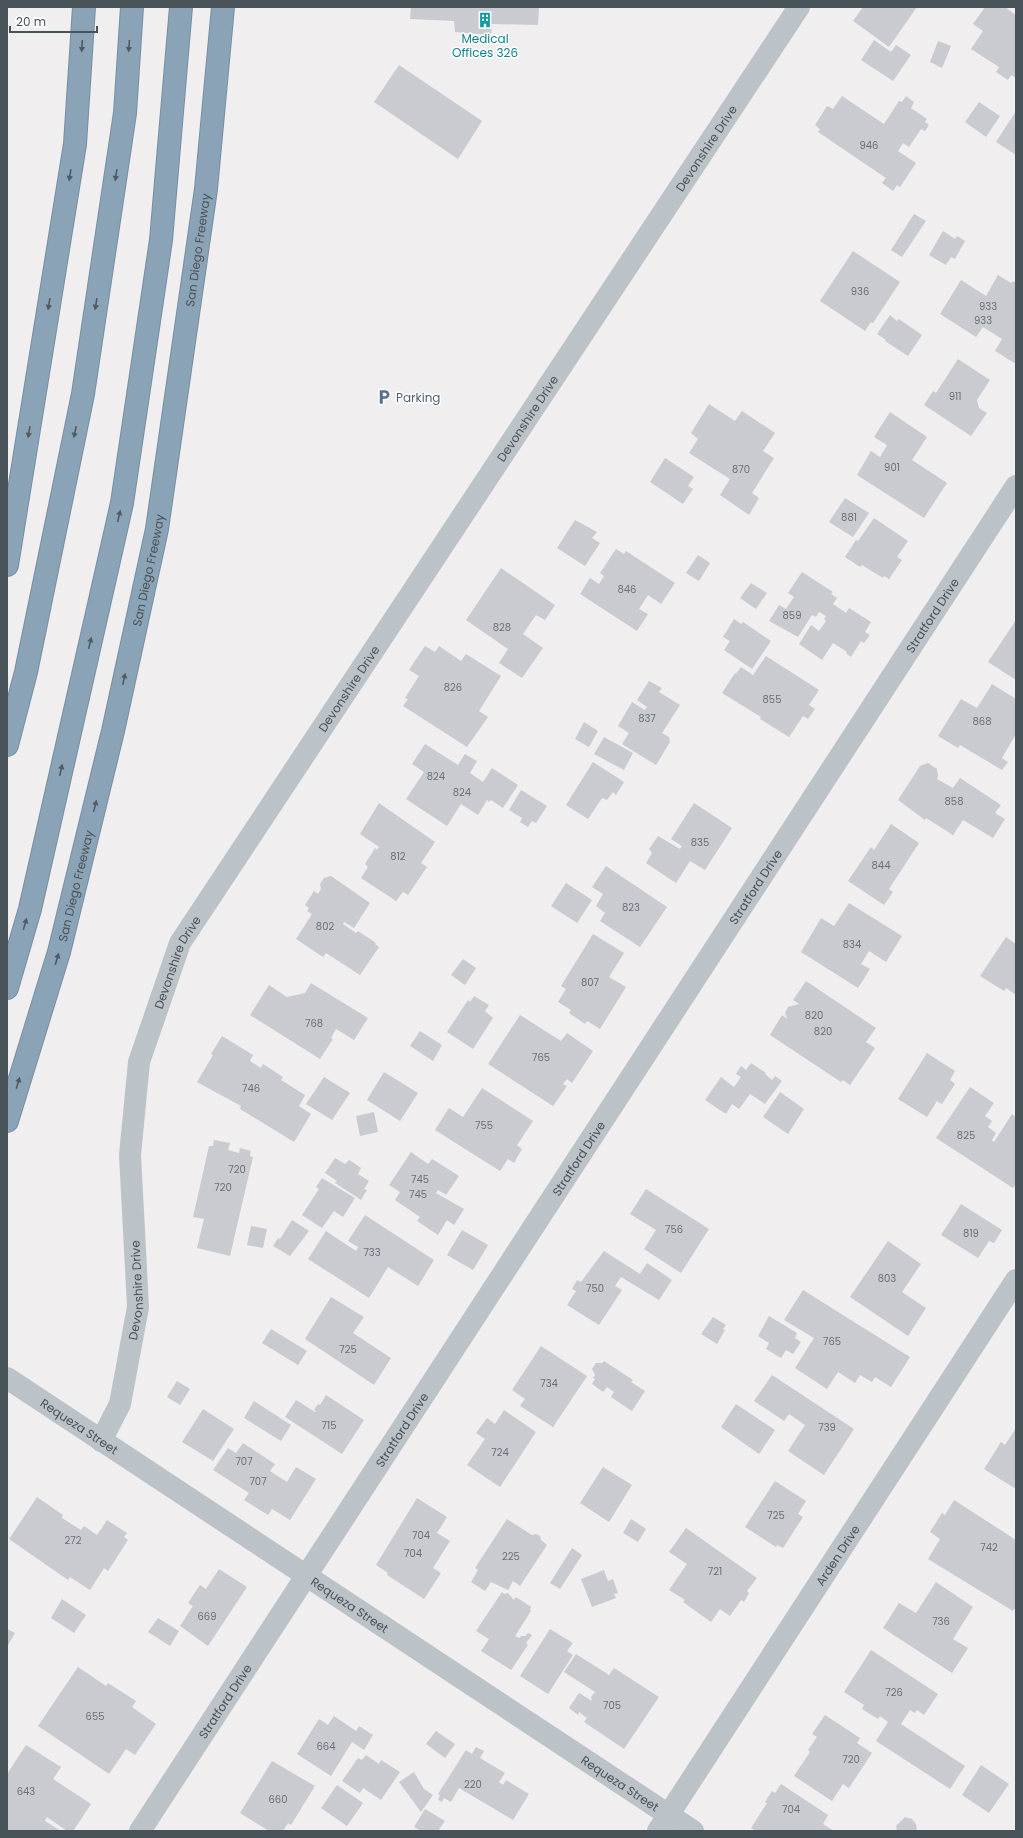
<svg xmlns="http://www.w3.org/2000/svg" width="1023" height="1838" viewBox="0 0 1023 1838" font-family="Poppins,sans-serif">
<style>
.building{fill:#c9cbd0}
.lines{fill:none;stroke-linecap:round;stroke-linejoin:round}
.highway-casing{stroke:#768ea3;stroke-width:24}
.minor{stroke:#bbc3c9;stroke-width:22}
.highway{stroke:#8ba3b7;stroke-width:22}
.oneway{fill:#4f5a62}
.labels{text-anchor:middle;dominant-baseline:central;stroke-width:3;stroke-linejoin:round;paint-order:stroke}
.number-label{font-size:10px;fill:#687077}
.culture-label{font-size:12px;fill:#0d838f;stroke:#fff}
.street-label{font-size:12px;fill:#485259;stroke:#fff}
.service-label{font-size:12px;fill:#4e5e75;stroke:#fff;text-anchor:start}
</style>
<rect width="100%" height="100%" fill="#f0eeee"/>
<!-- building -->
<path class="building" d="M411,7H539L538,25L492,24L491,35L455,32L454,21L410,19Z
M863,7H917L889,47L853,21Z
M985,7H1005L1016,15V78L1011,75L1008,80L996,72L999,67L971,49L983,31L973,24Z
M874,40L891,52L896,45L911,55L893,81L861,60Z
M938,41L951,46L942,68L930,62Z
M399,65L482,121L458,159L374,102Z
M842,96L884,124L899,101L902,102L906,96L914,102L911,108L927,119L925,122L929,125L925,131L921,129L909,147L903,143L898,151L916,163L900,187L897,185L893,191L882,183L886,178L818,132L820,129L815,125L827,106L833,109Z
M979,102L1000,116L986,137L965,122Z
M1016,111V155L996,142Z
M914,214L926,221L902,257L891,250Z
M943,231L955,239L957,236L965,241L955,259L951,257L946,265L929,255Z
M853,251L900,282L873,323L871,322L865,331L820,301Z
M998,275L1011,283L1013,281L1016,283V364L995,351L1002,339L983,327L976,337L940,314L961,280L986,296Z
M890,315L897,321L899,319L922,335L908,356L885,341L886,340L877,334Z
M958,359L990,380L977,400L979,408L987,413L971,436L924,405L933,391L936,393Z
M709,404L735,421L742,411L775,433L763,451L774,458L752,493L759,498L749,515L720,495L730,479L689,453L698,439L691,433Z
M890,412L927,437L912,460L947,483L924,518L857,475L871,451L880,457L887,445L874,437Z
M665,458L694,477L688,486L693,489L683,504L650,482Z
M845,498L869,513L853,537L829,522Z
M874,518L908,541L897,557L902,560L889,579L884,576L883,578L862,565L860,567L845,557L856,540L858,541Z
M575,520L597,532L592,538L600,543L585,566L557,548Z
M616,549L624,554L626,551L675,583L661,604L648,595L639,609L648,614L637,631L580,594L590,578L599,584L604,576L600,573Z
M698,555L710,563L699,581L686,573Z
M501,568L555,605L545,620L536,615L523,634L543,648L522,678L499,663L508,649L466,620Z
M802,572L833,592L831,594L837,598L833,604L846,613L849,608L871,622L865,632L870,635L864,643L861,641L851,657L846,653L847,652L833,643L822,660L799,644L811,625L819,631L826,621L824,619L826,616L819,612L816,617L812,615L798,637L769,621L779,605L786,609L794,597L788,593Z
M751,583L767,593L756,609L740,598Z
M734,619L741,624L743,622L771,641L752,669L724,650L730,641L723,637Z
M1016,620V680L988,662Z
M425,646L435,652L439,646L461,661L466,654L501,676L479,711L488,717L467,747L403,706L408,699L405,698L419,676L409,670Z
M766,656L819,690L809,705L815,709L808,719L803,716L789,737L760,719L761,717L722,693L735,673L736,674L741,667L753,675Z
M649,681L662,688L659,692L680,705L662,733L669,737L670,742L656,765L622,744L629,733L618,726L632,702L645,710L647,707L637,700Z
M992,684L1016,699V734L1002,758L1008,762L1002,770L960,745L958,748L938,736L961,699L977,708Z
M584,722L598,731L589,747L575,739Z
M604,737L633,753L624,770L594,754Z
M425,744L458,765L465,754L477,761L470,773L483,782L492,768L518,785L503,808L491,800L489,802L487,800L478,815L461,804L447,826L406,799L424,772L412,764Z
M593,762L624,782L616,795L613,792L607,800L602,798L588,819L566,805Z
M928,763L937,769L938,776L937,779L953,788L960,778L1001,805L995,813L1005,819L993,838L963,820L953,835L926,818L925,820L898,800L920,766Z
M521,790L547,806L536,823L532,821L528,827L520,822L522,818L509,810Z
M379,803L435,842L421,863L427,867L408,895L403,892L396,901L361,878L368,867L365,864L375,848L377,850L379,847L360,834Z
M694,803L732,828L705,870L690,861L676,883L646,863L652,853L649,849L658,836L680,849L682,846L671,839Z
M891,824L919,843L889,889L893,892L884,905L848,881L871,847L874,850Z
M606,866L667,907L640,947L600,921L605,913L596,906L603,894L592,887Z
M331,876L370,903L354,928L344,922L343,924L356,933L358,931L376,943L375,944L379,947L360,975L326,953L323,957L296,939L312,914L307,911L309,908L305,905L314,891L318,894L321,889L320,884L324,878Z
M566,883L592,900L577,923L551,906Z
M849,903L902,936L886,962L869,951L861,964L870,969L858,988L801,952L821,918L834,926Z
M593,934L624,953L609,977L626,987L600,1029L587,1021L585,1024L569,1013L571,1010L558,1002L566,989L561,986Z
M1006,937L1016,944V995L1006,988L1004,991L980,976Z
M463,959L476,968L465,985L451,975Z
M806,981L876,1028L866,1042L875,1048L850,1085L843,1080L841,1082L770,1035L782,1015L787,1019L785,1013L788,1007L799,1004L793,1000Z
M311,983L368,1018L354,1040L336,1029L331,1038L333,1039L320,1059L250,1015L269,985L287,997L305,993Z
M474,996L489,1005L485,1011L493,1018L473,1049L447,1032L468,1000L470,1002Z
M520,1015L561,1041L567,1033L593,1051L572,1083L567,1079L563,1084L567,1086L553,1106L488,1064Z
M420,1031L442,1045L433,1061L410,1046Z
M222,1036L253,1055L250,1061L261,1068L263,1064L283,1077L281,1080L305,1095L299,1106L311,1114L294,1142L240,1109L241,1106L197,1082L213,1055L211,1054Z
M927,1053L955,1071L950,1080L955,1084L942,1104L937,1101L927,1117L898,1099Z
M751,1063L766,1073L765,1074L772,1080L775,1076L782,1081L765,1104L750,1094L739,1109L732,1104L726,1114L705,1100L721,1077L734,1087L741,1077L736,1074L741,1066L746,1070Z
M384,1072L418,1093L400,1121L367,1100Z
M324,1077L350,1093L332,1120L306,1104Z
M970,1087L994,1103L985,1116L992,1121L988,1127L996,1133L992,1140L994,1142L1012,1114L1016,1117V1184L1013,1188L936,1138Z
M482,1088L533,1121L517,1145L522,1149L514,1163L508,1159L500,1171L435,1130L449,1108L463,1117Z
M780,1092L804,1109L788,1134L763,1117Z
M374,1112L378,1132L360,1136L356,1116Z
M214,1140L230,1143L228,1150L239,1153L240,1148L251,1151L250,1156L253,1157L230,1256L197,1248L204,1219L193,1217L209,1146H213Z
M411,1152L428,1164L432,1159L459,1176L446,1195L438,1190L436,1193L464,1209L454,1225L447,1220L438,1235L417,1221L420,1217L395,1200L400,1192L389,1185Z
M335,1158L345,1164L349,1160L361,1168L358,1174L369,1181L364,1189L367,1190L361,1200L335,1183L337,1181L325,1173Z
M322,1178L355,1198L343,1217L334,1211L322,1228L302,1215L319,1189L316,1187Z
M646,1189L709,1229L681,1273L644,1249L656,1230L630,1214Z
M961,1204L1002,1230L994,1243L989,1241L978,1258L941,1235Z
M365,1215L434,1260L418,1286L388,1267L369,1298L308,1259L326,1231L356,1251L358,1247L348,1241Z
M292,1220L309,1231L290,1256L273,1246L278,1238L280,1239Z
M251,1226L267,1229L263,1248L247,1245Z
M462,1230L488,1245L473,1270L447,1255Z
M888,1241L921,1264L902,1292L926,1308L908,1336L850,1297Z
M604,1251L640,1274L647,1263L672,1280L659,1300L621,1277L615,1286L622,1290L599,1325L567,1305L576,1291L572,1289L577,1280L581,1282Z
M803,1290L910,1357L891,1387L875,1377L872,1382L860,1375L855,1383L838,1372L827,1389L795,1368L814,1338L784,1320Z
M331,1297L364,1317L353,1333L391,1358L374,1385L305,1339Z
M769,1316L797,1333L795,1338L801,1342L793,1354L786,1350L781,1358L766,1349L769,1343L758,1336Z
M713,1317L726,1325L723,1329L725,1330L717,1344L701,1334Z
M271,1329L307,1351L298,1365L262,1343Z
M541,1346L587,1376L553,1427L520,1406L525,1399L512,1390Z
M604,1361L633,1380L631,1382L645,1391L632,1411L611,1397L614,1392L607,1387L603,1392L592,1384L595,1379L593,1378L595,1375L592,1369L596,1363H602Z
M772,1375L854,1429L824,1475L788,1451L805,1425L789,1414L784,1421L754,1401Z
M177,1381L190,1389L180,1405L167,1397Z
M326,1395L364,1420L342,1454L285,1417L296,1400L315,1412L316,1411L314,1410L318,1404L320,1405Z
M254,1401L291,1425L281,1441L244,1418Z
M736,1404L775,1430L759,1454L721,1427Z
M203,1409L234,1429L213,1461L182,1442Z
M504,1410L536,1432L500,1487L467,1465L485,1439L476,1433L487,1418L495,1424Z
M1016,1428V1489L984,1469L1001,1442L1005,1445Z
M243,1443L275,1464L270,1471L287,1482L296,1467L316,1479L290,1520L272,1509L268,1515L244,1500L249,1493L213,1470L228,1448L236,1453Z
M603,1467L632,1485L609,1522L580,1503Z
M775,1481L806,1501L798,1514L803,1517L783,1548L777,1545L776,1547L745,1527Z
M37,1497L63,1515L62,1518L81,1530L84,1526L97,1535L107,1520L127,1533L124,1537L128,1540L108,1571L104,1568L90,1590L70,1577L68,1580L9,1539Z
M417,1498L447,1517L437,1533L450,1541L433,1568L441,1573L424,1599L387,1575L388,1573L376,1565Z
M954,1500L1016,1540V1607L1013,1611L928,1559L940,1539L930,1532L942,1513L945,1515Z
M507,1519L532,1535L536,1534L540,1536L541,1540L547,1545L520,1586L513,1581L508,1590L491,1582L485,1591L471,1582L478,1570L475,1568Z
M631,1519L646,1529L638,1542L623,1533Z
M686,1528L757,1578L747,1591L749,1593L744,1602L741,1600L730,1616L720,1609L711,1622L683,1602L685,1600L669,1590L687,1564L669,1552Z
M572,1548L582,1555L560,1589L550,1583Z
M219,1569L247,1587L208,1646L180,1626L193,1606L188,1603L200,1585L206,1589Z
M604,1570L608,1581L613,1579L618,1593L614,1594L616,1598L592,1607L581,1579Z
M936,1582L973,1607L953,1639L968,1648L952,1673L883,1628L899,1603L916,1613Z
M502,1592L504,1594L508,1593L514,1600L516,1597L531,1607L530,1610L531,1611L515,1636L519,1638L521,1636H525L528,1633L532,1635L526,1643L528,1645L511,1670L481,1651L489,1639L476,1631Z
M62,1599L86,1615L74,1633L51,1618Z
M158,1618L179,1631L170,1646L148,1632Z
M7,1629L15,1633L7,1647Z
M550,1629L573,1643L567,1651L573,1655L548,1694L520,1676Z
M871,1650L938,1694L924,1715L917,1710L915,1713L910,1710L901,1724L965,1766L950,1789L876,1741L888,1722L880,1716L878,1719L862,1709L864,1705L844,1692Z
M576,1654L609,1675L614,1668L659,1697L624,1749L584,1722L587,1718L579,1712L578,1715L569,1708L579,1693L592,1701L591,1697L595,1692L564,1672Z
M78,1667L106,1686L108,1683L136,1701L132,1707L156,1724L135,1755L126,1749L109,1774L38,1726Z
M825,1715L860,1738L857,1743L872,1753L849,1788L843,1784L832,1801L794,1776L810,1752L808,1750L817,1737L812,1734Z
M334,1716L356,1731L359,1726L373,1735L364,1750L352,1742L331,1776L297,1754L319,1719L328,1725Z
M436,1731L455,1744L445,1758L426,1744Z
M26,1745L61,1767L53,1779L91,1804L73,1831H67L47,1817L45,1821L61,1831H7V1774Z
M476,1747L484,1751L480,1758L505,1773L499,1782L503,1785L506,1780L529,1794L513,1820L459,1788L451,1802L444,1798L442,1802L438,1800L440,1795L438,1794L466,1750L472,1754Z
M366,1755L379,1764L381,1760L400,1772L381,1800L363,1788L360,1793L342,1781L358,1758L362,1760Z
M272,1761L315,1786L291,1825L288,1823L283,1831H269L240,1813Z
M981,1765L1009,1784L989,1813L962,1795Z
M414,1772L424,1789L433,1795L421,1812L399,1782Z
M781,1784L828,1815L823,1824L834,1831H756L751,1828L767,1803L765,1802L772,1791L775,1793Z
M337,1785L363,1803L347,1826L321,1808Z
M425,1809L445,1821L438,1831H421L414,1827Z
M905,1817L912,1819L916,1824L917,1831H897L896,1826Z"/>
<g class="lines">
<defs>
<g id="highway">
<path d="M7,565L75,144L84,7"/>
<path d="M7,745L26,672L83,394L125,113L132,7"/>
<path d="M7,988L30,909L122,503L161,240L181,7"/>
<path id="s5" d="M7,1121L59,952L113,731L157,529L206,189L223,7"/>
</g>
</defs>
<!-- highway casing -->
<use href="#highway" class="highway-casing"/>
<!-- minor -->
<g class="minor">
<path id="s1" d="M7,1378L693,1831"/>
<path id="s2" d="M101,1441L120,1404L138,1307L130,1155L139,1062L180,943L799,7"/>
<path id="s3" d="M140,1831L1016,486"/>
<path id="s4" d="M658,1831L1016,1280"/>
</g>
<!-- highway -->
<use href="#highway" class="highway"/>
</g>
<!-- one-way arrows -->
<defs><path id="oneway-solid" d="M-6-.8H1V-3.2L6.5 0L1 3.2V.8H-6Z"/></defs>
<g class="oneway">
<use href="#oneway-solid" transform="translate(82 46) rotate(94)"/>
<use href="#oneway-solid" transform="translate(129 46) rotate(94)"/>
<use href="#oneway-solid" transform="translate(70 175) rotate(99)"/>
<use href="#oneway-solid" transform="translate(116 175) rotate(99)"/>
<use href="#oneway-solid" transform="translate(49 304) rotate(99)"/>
<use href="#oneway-solid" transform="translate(96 304) rotate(99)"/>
<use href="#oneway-solid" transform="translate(29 432) rotate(99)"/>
<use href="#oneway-solid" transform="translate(75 432) rotate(102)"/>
<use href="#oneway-solid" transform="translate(119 516) rotate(-77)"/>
<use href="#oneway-solid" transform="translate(90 643) rotate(-77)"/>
<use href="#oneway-solid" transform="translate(124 679) rotate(-78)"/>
<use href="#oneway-solid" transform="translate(61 770) rotate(-77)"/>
<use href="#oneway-solid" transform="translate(95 806) rotate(-76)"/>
<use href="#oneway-solid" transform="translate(25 924) rotate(-74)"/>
<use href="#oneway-solid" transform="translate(57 959) rotate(-73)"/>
<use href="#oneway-solid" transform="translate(18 1083) rotate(-73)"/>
</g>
<!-- icons -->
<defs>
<symbol id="building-bare" viewBox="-9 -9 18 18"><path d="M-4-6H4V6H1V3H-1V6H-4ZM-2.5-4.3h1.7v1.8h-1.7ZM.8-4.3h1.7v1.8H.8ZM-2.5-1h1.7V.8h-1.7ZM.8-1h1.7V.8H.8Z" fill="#0f9aa8" stroke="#fff" stroke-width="2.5" paint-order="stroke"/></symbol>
<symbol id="parking-bare" viewBox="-9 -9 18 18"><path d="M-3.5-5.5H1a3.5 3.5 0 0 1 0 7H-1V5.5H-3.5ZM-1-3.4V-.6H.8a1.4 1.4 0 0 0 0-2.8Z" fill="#5c6f8a" stroke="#fff" stroke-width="2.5" paint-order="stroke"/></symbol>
</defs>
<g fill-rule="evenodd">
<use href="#building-bare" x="474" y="9" width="22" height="22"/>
<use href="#parking-bare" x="373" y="386" width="22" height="22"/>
</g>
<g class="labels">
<!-- number labels -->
<g class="number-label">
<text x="869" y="145">946</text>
<text x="860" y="291">936</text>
<text x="988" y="306">933</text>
<text x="983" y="320">933</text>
<text x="955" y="396">911</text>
<text x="892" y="467">901</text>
<text x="741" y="469">870</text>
<text x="849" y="517">881</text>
<text x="627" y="589">846</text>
<text x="792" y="615">859</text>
<text x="502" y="627">828</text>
<text x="453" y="687">826</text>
<text x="772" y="699">855</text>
<text x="647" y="718">837</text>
<text x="982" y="721">868</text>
<text x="436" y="776">824</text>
<text x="462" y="792">824</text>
<text x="954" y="801">858</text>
<text x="700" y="842">835</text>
<text x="398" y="856">812</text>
<text x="881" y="865">844</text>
<text x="631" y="907">823</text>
<text x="325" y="926">802</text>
<text x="852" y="944">834</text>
<text x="590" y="982">807</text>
<text x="814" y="1015">820</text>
<text x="314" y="1023">768</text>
<text x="823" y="1031">820</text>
<text x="541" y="1057">765</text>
<text x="251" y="1088">746</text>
<text x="484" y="1125">755</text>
<text x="966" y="1135">825</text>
<text x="237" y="1169">720</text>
<text x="420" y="1179">745</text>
<text x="223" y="1187">720</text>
<text x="418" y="1194">745</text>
<text x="674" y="1229">756</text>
<text x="971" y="1233">819</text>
<text x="372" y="1252">733</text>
<text x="887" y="1278">803</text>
<text x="595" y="1288">750</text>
<text x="832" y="1341">765</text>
<text x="348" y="1349">725</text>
<text x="549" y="1383">734</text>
<text x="329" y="1425">715</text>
<text x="827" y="1427">739</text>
<text x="500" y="1452">724</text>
<text x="244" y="1461">707</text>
<text x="258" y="1481">707</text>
<text x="776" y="1515">725</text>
<text x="421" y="1535">704</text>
<text x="73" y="1540">272</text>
<text x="989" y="1547">742</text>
<text x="413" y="1553">704</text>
<text x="511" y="1556">225</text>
<text x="715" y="1571">721</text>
<text x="207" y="1616">669</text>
<text x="941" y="1621">736</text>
<text x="894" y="1692">726</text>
<text x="612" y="1705">705</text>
<text x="95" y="1716">655</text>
<text x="326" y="1746">664</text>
<text x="851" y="1759">720</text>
<text x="473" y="1784">220</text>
<text x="26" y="1791">643</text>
<text x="278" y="1799">660</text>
<text x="791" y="1809">704</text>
</g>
<!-- culture labels -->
<g class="culture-label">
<text x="485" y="38">Medical<tspan x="485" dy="14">Offices 326</tspan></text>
</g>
<!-- street labels -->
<g class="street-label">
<text stroke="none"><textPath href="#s2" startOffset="1465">Devonshire Drive</textPath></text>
<text stroke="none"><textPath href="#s5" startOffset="893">San Diego Freeway</textPath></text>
<text stroke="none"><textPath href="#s2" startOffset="1141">Devonshire Drive</textPath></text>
<text stroke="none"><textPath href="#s5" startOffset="569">San Diego Freeway</textPath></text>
<text stroke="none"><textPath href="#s3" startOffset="1451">Stratford Drive</textPath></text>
<text stroke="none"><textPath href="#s2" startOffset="817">Devonshire Drive</textPath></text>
<text stroke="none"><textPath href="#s5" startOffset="245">San Diego Freeway</textPath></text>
<text stroke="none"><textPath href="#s3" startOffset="1127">Stratford Drive</textPath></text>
<text stroke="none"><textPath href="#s2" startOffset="493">Devonshire Drive</textPath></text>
<text stroke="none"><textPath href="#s3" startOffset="803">Stratford Drive</textPath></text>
<text stroke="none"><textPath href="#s2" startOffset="157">Devonshire Drive</textPath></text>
<text stroke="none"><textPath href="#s1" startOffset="87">Requeza Street</textPath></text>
<text stroke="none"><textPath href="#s3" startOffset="479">Stratford Drive</textPath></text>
<text stroke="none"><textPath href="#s4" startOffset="329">Arden Drive</textPath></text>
<text stroke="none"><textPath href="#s1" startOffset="411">Requeza Street</textPath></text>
<text stroke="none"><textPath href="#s3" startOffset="155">Stratford Drive</textPath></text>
<text stroke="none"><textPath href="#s1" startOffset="735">Requeza Street</textPath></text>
</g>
<!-- service labels -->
<g class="service-label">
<text x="396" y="397">Parking</text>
</g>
</g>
<!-- border -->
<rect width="1023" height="1838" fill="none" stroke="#485259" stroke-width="16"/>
<!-- scale -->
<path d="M10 26v6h87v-6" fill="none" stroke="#485259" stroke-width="2"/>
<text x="16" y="26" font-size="12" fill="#485259" stroke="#ffffff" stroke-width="3" paint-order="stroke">20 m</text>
</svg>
